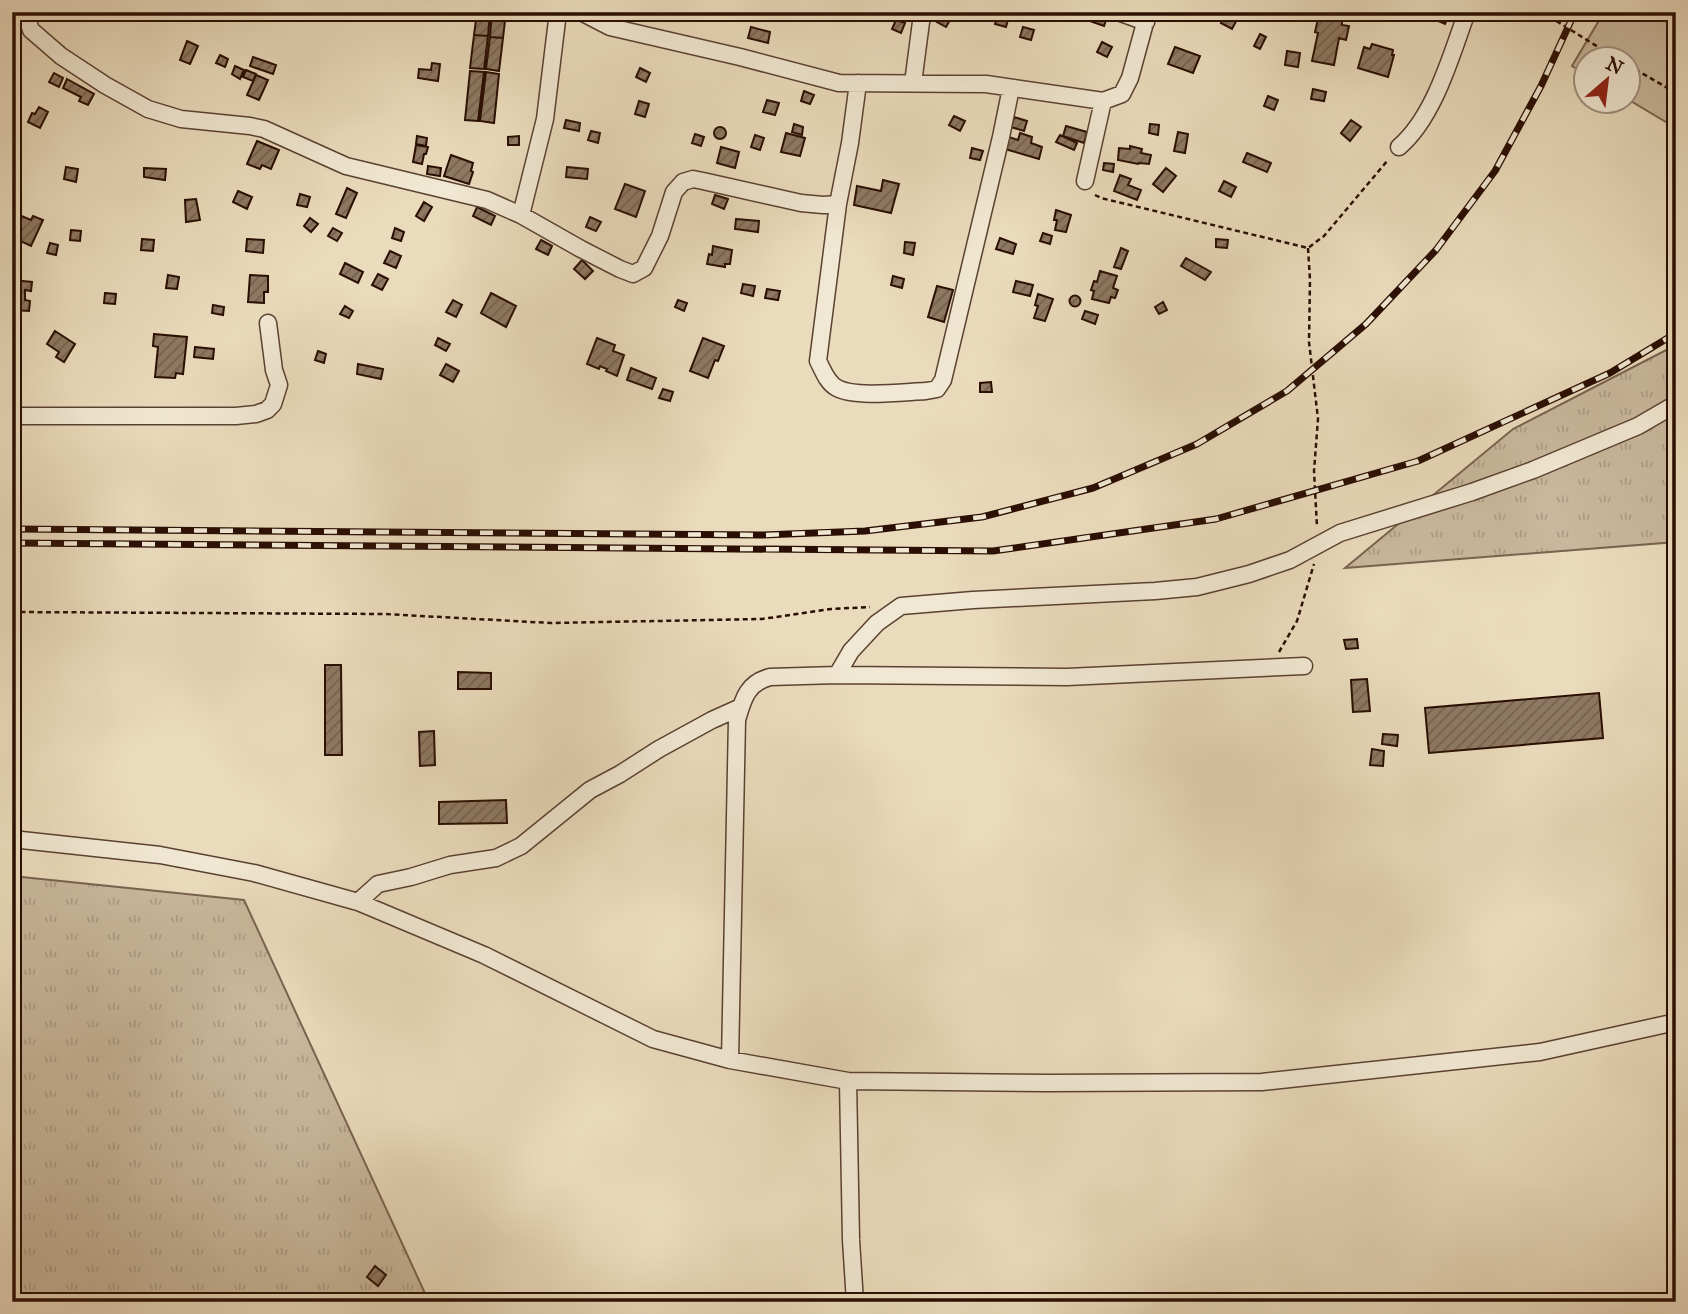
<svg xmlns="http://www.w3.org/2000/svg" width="1688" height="1314" viewBox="0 0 1688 1314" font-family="'IM FELL Great Primer',serif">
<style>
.grass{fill:url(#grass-tufts);stroke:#7a6350;stroke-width:2}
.park{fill:#c9b89d;stroke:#7a6350;stroke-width:2}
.building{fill:url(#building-hatch);stroke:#2a0e03;stroke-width:2}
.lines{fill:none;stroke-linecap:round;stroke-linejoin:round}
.minor-casing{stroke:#5a4131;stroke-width:19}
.path{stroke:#2a0e03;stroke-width:2.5;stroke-dasharray:5 3.5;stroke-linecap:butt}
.minor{stroke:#f1e8d3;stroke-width:16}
.rail-casing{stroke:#2a0e03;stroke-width:7}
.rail{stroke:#f1e8d3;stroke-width:4.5;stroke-dasharray:13;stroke-linecap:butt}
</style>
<defs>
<pattern id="grass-tufts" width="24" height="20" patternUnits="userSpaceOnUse" patternTransform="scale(1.75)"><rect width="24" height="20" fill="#c9b89d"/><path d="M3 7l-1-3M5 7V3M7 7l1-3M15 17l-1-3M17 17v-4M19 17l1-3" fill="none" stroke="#ad9d86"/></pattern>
<pattern id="building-hatch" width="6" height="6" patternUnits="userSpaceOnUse" patternTransform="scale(1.75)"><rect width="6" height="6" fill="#8e7963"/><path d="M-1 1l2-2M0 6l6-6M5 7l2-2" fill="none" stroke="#74624f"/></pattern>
</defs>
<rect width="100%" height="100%" fill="#eadbbc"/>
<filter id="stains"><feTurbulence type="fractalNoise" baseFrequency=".00286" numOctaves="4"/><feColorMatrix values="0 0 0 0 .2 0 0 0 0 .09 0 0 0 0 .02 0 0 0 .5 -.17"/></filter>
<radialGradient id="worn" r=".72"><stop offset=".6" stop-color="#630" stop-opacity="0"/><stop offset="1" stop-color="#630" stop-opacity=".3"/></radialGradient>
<!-- grass -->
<path class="grass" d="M1676,345V542L1345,568L1513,429Z
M12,876L244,900L429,1302H12Z"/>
<!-- park -->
<path class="park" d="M1604,12H1676V128L1629,100L1628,60H1586V75L1572,66Z"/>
<!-- building -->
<path class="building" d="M477,12H490L488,36L474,35Z
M492,12H506L503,38L490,37Z
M942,12H947L953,15L946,27L937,22Z
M998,12H1010L1006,27L995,24Z
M1083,12H1094L1107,17L1104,26L1081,18Z
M1227,12H1241L1232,29L1221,23Z
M1431,12H1450L1445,24L1429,17Z
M1321,16L1342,20V25L1349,26L1346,40L1339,38L1334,65L1312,61L1318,33L1315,32L1318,19L1320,20Z
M896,20L905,23L901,33L892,29Z
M751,27L770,32L768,43L748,38Z
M1023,27L1034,30L1031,40L1020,37Z
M1260,34L1266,37L1260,49L1254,46Z
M474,35L488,36L484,69L470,68Z
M490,37L503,38L499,71L486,69Z
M187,41L198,46L190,64L180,60Z
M1102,42L1112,47L1107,57L1097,52Z
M1372,44L1393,50L1392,55H1394L1388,77L1358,68L1364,47L1370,49Z
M1175,47L1200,56L1193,73L1168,64Z
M1287,51L1300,53L1298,67L1285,65Z
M220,55L228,59L225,67L216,63Z
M253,57L276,65L273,74L250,66Z
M432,63L440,64L438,81L418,78L419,69L431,70Z
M235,66L244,70L240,79L232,74Z
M640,68L650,73L646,82L636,77Z
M246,70L256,74L253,81L243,77Z
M470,71L484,72L478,121L465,120Z
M486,72L499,74L494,123L480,121Z
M54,73L63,78L59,87L49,82Z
M256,75L268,80L259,100L247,95Z
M67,79L94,94L88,105L79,101L81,97L63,88Z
M1313,89L1326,92L1324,101L1311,99Z
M804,91L814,95L810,104L801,101Z
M1268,96L1278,100L1274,110L1264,106Z
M767,100L779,103L775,115L763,112Z
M639,101L649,104L645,117L635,114Z
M39,107L48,112L40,128L28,122L32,113L35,114Z
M954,116L965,121L960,131L949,125Z
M1014,117L1027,121L1024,131L1011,127L1012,124L1006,122L1007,119L1013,121Z
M566,120L580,123L579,131L564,128Z
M1351,120L1361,127L1350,141L1341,133Z
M794,124L803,127L802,135L792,132Z
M1150,124L1159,125L1158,135L1149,133Z
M1066,126L1087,132L1084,143L1063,136Z
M714 133a6 6 0 1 1 12 0a6 6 0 1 1-12 0Z
M591,131L600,133L598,143L588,140Z
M1178,132L1188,134L1185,153L1174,151Z
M786,133L805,138L800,156L781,152Z
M1020,133L1032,137L1031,143L1042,147L1039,159L1005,149L1009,137L1018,140Z
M695,134L704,137L701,146L692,143Z
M755,135L764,138L760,150L751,147Z
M1060,135L1077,143L1074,150L1056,142Z
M417,136L427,138L426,146L416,144Z
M519,136V145H508V137Z
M257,141L279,150L271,169L262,165L260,169L247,164Z
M416,145L428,147L426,154H424L422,164L413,162Z
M1130,146L1142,149L1141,153L1151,155L1149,164L1139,163L1138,164L1118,160L1119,148L1130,149Z
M721,147L739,152L735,168L717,163Z
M972,148L983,151L980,160L970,158Z
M1247,153L1271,163L1267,172L1243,162Z
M451,155L473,163L471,171L473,172L469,184L444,176Z
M1104,163L1114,164L1113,172L1103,170Z
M428,166L441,168L440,176L427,174Z
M66,167L78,169L76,182L64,179Z
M567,167L588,169L587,179L566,177Z
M144,168L166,169L165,180L144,177Z
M1166,168L1176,176L1163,192L1153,184Z
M1120,175L1131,179L1128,185L1141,190L1137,200L1114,191Z
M883,180L899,184L891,213L854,205L857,186L881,191Z
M1224,181L1236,187L1231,197L1219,191Z
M625,184L645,191L636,217L615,209Z
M347,188L357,193L346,218L336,214Z
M238,191L252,197L247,209L233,202Z
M300,194L310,197L307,207L297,205Z
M715,195L728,199L724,209L712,204Z
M196,199L200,220L186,222L185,200Z
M424,202L432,207L424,221L416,216Z
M477,207L495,216L491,225L473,216Z
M1056,210L1071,215L1066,232L1055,230L1057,220H1054Z
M14,213L31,220L33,216L43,220L31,246L12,237V217Z
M590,217L601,222L596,231L586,227Z
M310,218L318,224L311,232L304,226Z
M736,219L759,221L758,232L735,229Z
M333,228L342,233L337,241L328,236Z
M395,228L404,232L401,241L392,238Z
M71,230L81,231L80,241L70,240Z
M1043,233L1052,236L1050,244L1040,241Z
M1000,238L1016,244L1013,254L996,249Z
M142,239L154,240L153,251L141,250Z
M247,239L264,240L263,253L246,251Z
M1216,239L1228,240L1227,248L1216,247Z
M541,240L552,246L548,255L536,249Z
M905,242L915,243L913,255L904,253Z
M50,243L58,245L56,255L47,253Z
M713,246L732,250L730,264H725V267L707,264L709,254L712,255Z
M1121,248L1128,251L1121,269L1114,267Z
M390,251L401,256L396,268L384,263Z
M1186,258L1211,272L1205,280L1181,266Z
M582,260L593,271L585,279L574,269Z
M345,263L363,272L358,283L340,274Z
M1100,271L1117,276L1113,288L1118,290L1115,298L1111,297L1109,303L1092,299L1094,291L1091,290L1094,281L1097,282Z
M378,274L388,279L382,290L372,285Z
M168,275L179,277L177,289L166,288Z
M250,275L268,276V292H264V303L248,302Z
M893,276L904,279L902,288L891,285Z
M12,280L32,282L31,291L25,290V300L30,301L29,311L12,310Z
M1016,281L1033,285L1030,296L1013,292Z
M743,284L755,286L753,296L741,293Z
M937,286L953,290L944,322L928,317Z
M767,289L780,291L778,300L765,298Z
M105,293L116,294L115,304L104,303Z
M491,293L516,306L506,327L481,313Z
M1038,294L1053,299L1045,321L1034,318L1038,306L1035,305Z
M1069.5 301a5.5 5.5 0 1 1 11 0a5.5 5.5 0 1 1-11 0Z
M453,300L462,305L456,317L446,312Z
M678,300L687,303L684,311L675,307Z
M1163,302L1167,310L1159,314L1155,307Z
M213,305L224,307L223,315L212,313Z
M345,306L353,311L349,318L340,314Z
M1085,311L1098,315L1095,324L1082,319Z
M55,331L75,344L64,362L56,357L59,352L47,344Z
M154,334L187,337L183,374L176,373L175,378L155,377L158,347L153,346Z
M438,338L450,344L446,351L435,345Z
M597,338L615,345L613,351L624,355L617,376L606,371L607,369L600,366L599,369L587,364Z
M703,338L724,346L718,361L715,360L708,378L690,371Z
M195,347L214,349L213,359L194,357Z
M318,351L326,354L324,363L315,360Z
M358,364L383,369L381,379L357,374Z
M446,364L459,371L453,382L440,375Z
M631,368L656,378L652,389L627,380Z
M991,382L992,392H980V383Z
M663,389L673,392L670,401L659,398Z
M1357,639L1358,648L1346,649L1344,640Z
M325,665H341L342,755H325Z
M458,672L491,673V689H458Z
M1367,679L1370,711L1353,712L1351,680Z
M1599,693L1603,738L1429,753L1425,708Z
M434,731L435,765L420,766L419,732Z
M1383,734L1398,735L1397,746L1382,744Z
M1372,749L1384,751L1383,766L1370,765Z
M506,800L507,823L439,824V802Z
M375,1266L386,1275L378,1286L367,1277Z"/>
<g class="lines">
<defs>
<path id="minor" d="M29,12L28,21L31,30L61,56L105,85L148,109L181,119L250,126L264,129L346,166L487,200L521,215L581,249L620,269L633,274L644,268L660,236L674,192L683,182L693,179L703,181L801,203L823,205L838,204L850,143L858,83
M79,12H86
M581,12L610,27L740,57L839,83L986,84L1103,101L1122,94L1130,78L1148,12
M1118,12L1146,22
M913,83L921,22L924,12
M1399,147C1435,116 1451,55 1467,12
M1085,181L1103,101
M838,204L818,361C823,370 827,383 837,388C855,398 903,392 926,391L937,389L943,380L1001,137L1011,88
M521,215L545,119L558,12
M12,416H236L256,414L267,410L273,404L279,385L274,370L268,323
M837,675L851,651L877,623L901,606L973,600L1155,591L1197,587L1249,574L1290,560L1340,533L1472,492L1533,470L1638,426L1676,404
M12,839L160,855L254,873L358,902L484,955L653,1039L730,1060L848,1081L1048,1083L1262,1082L1540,1052L1676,1022
M358,902L378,884L411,877L450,865L496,858L521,846L590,790L620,774L659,749L712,720L741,707
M730,1060L737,720C743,699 747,683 770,677L837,675L1067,677L1304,666
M848,1081L851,1240L855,1302"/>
</defs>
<!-- minor casing -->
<use href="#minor" class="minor-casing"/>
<!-- path -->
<path class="path" d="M1542,12L1619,60
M1628,65L1676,93
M1095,195L1101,198L1308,248L1324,236L1388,160
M1308,248L1310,280L1309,342L1318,419L1314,471L1317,527
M12,612L384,614L551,623L762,619L831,609L870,607
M1279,652L1297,621L1314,564"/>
<!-- minor -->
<use href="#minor" class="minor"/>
<defs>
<path id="rail" d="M12,529L763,535L865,531L982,517L1093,488L1197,444L1287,391L1366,324L1436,250L1495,171L1541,86L1575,12
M12,543L993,551L1216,519L1418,461L1610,373L1676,333"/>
</defs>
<!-- rail casing -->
<use href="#rail" class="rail-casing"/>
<!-- rail -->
<use href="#rail" class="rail"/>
</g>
<!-- margin -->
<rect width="1688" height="1314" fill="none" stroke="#eadbbc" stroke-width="42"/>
<rect x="14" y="14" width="1660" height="1286" fill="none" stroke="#2a0e03" stroke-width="3.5"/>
<rect x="21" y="21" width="1646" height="1272" fill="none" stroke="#2a0e03" stroke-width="2"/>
<!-- north arrow -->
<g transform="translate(1607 80) rotate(28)"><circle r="33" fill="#f1e8d3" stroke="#a19180" stroke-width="2"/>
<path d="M0-5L12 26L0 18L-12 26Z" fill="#8f2418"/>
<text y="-10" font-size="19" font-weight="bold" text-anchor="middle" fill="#2a0e03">N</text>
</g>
<rect width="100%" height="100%" filter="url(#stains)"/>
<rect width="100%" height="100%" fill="url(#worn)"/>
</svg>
